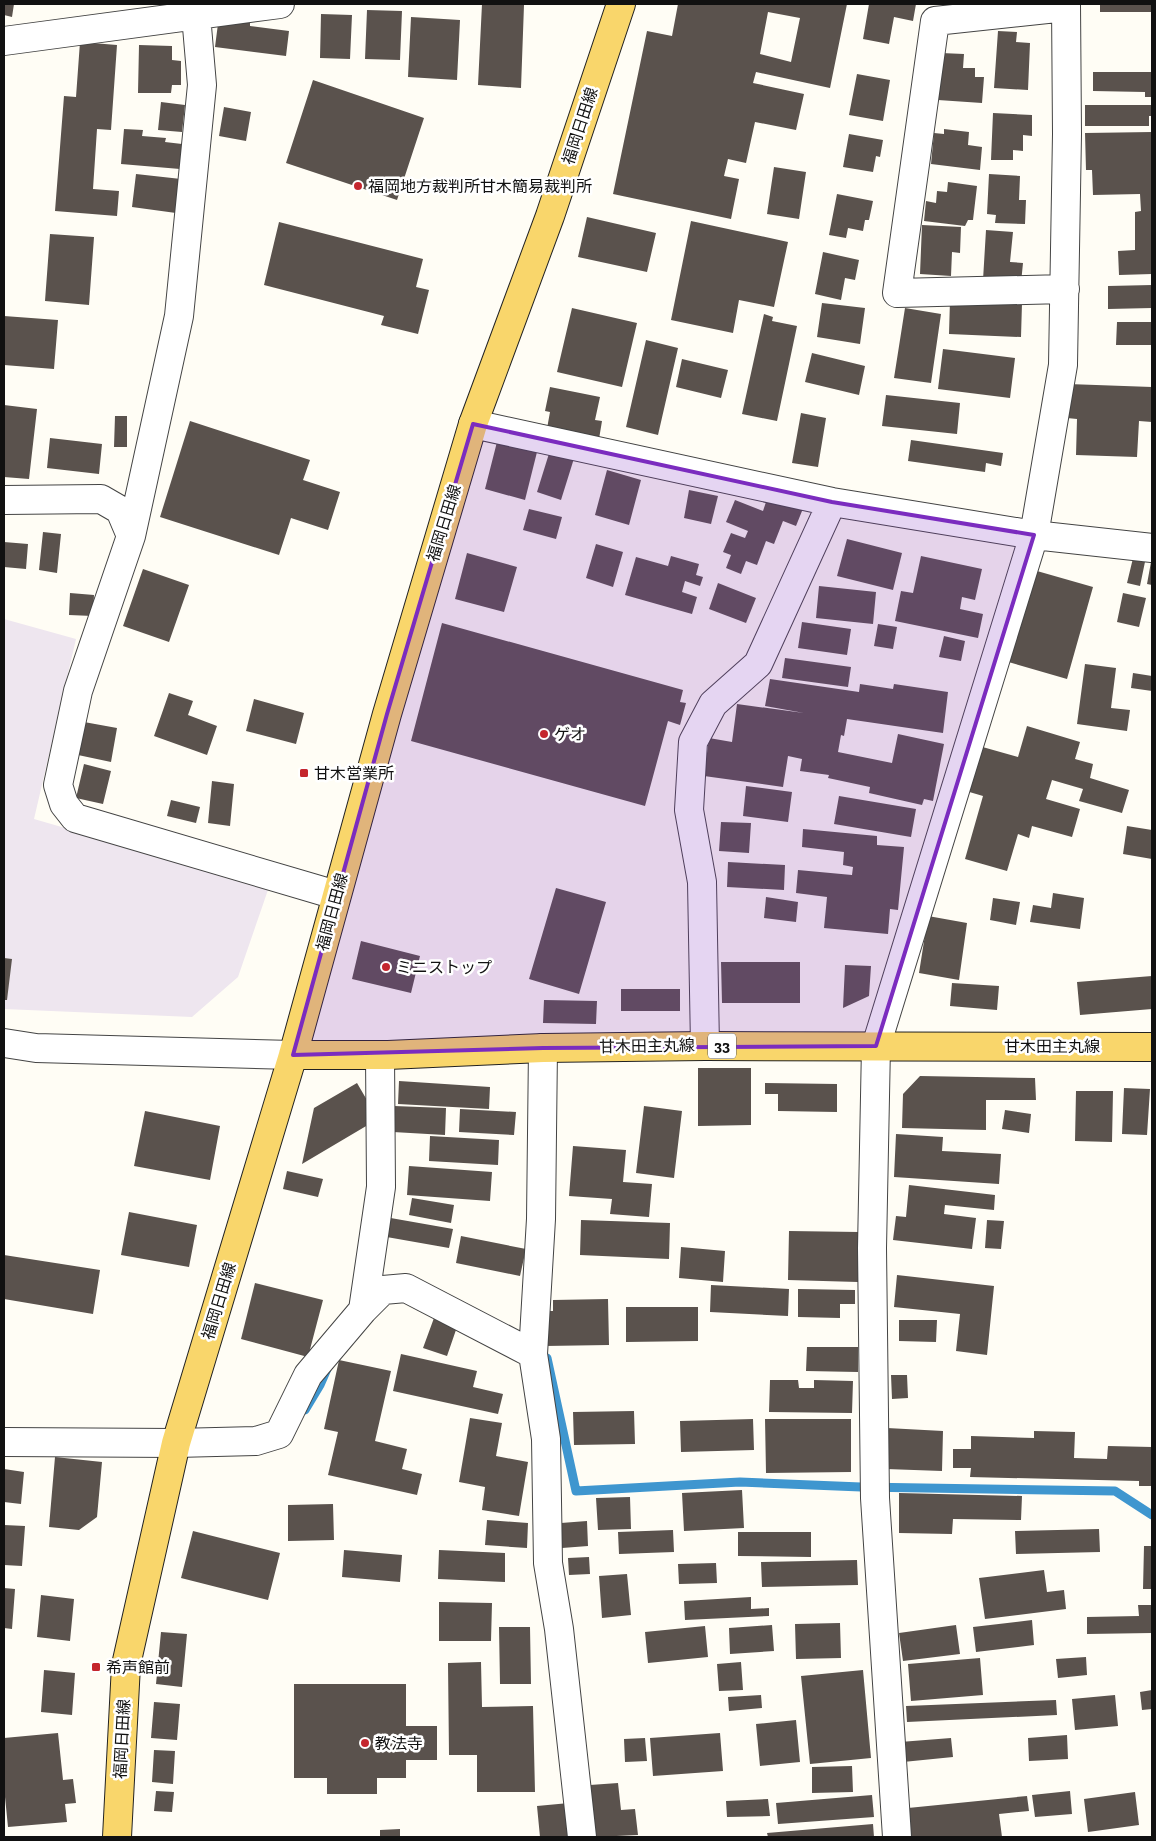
<svg xmlns="http://www.w3.org/2000/svg" width="1156" height="1841" viewBox="0 0 1156 1841" font-family="'Zilla Slab','Noto Sans JP',serif">
<style>
.industrial{fill:#eee6ef}
.lines{fill:none;stroke-linecap:round;stroke-linejoin:round}
.stream{stroke:#3f96cf;stroke-width:9}
.building{fill:#5a524d;fill-rule:evenodd}
.minor-casing{stroke:#444;stroke-width:30}
.major-casing{stroke:#222;stroke-width:30}
.minor{stroke:#fff;stroke-width:28}
.major{stroke:#f9d66b;stroke-width:28}
.marked{fill:#7b2cbf;fill-opacity:0.2;stroke:#7b2cbf;stroke-width:4;stroke-linejoin:round}
.poi-dot{fill:#c4262e;stroke:#fff;stroke-width:2}
.labels{text-anchor:middle;dominant-baseline:central;stroke-width:5;stroke-linejoin:round;paint-order:stroke}
.shield{fill:#fff;stroke:#585858;stroke-width:1}
.shield-label{font-size:15px;font-weight:bold;fill:#111}
.street-label{font-size:16px;fill:#111;stroke:#fff}
.poi-label{font-size:16px;fill:#111;stroke:#fff;text-anchor:start}
</style>
<rect width="100%" height="100%" fill="#fffdf5"/>
<!-- industrial -->
<path class="industrial" d="M4,619L76,639L34,819L269,887L238,977L192,1017L4,1009Z"/>
<g class="lines">
<!-- stream -->
<path class="stream" d="M547,1358L576,1491L740,1482L861,1487L1115,1491L1152,1515
M305,1410L320,1385L327,1369"/>
</g>
<!-- building -->
<path class="building" d="M4,4H14L12,17L4,15Z
M482,4L524,5L521,88L478,85Z
M678,4H847L830,88L756,72L753,83L804,94L796,130L755,122L746,163L728,159L724,176L739,179L731,219L613,194L647,31L672,36ZM768,12L800,18L791,62L760,54Z
M869,4H916L913,21L894,17L889,44L863,39Z
M1100,4H1152V12H1100Z
M367,10L402,11L400,60L365,59Z
M321,14L352,15L350,59L320,58Z
M219,16L250,19V26L289,31L286,56L215,47Z
M411,17L460,20L457,80L408,77Z
M998,31L1017,32L1016,42L1030,43L1028,90L994,88Z
M80,42L117,45L111,130L97,129L93,189L119,191L117,216L55,211L64,96L76,97Z
M139,45L172,46V60L181,61V85H172L171,93H138Z
M941,53L964,54L963,68H975V77H984L982,103L938,100Z
M1093,72H1152V97H1145V92L1093,91Z
M857,74L890,80L883,121L849,115Z
M313,80L424,118L397,200L286,163Z
M161,102L185,105L182,132L158,130Z
M1085,105H1152V116H1149V126H1085Z
M224,107L251,112L246,141L219,136Z
M993,113L1032,115V136L1023,135V151L1013,150V160H991Z
M124,129L143,130L142,136L166,138L165,142L182,144L180,169L121,164Z
M944,129L969,132L968,145L982,147L980,170L931,164L934,133L944,134Z
M1152,132V274L1119,275L1118,251L1135,250V212L1141,211L1140,194L1093,195L1092,170H1086L1085,133Z
M849,134L883,140L880,157L876,156L873,172L843,167Z
M774,167L806,172L799,219L767,214Z
M136,174L181,179L176,213L132,207Z
M989,174L1020,176L1019,200H1026L1025,224L995,223L996,215L987,214Z
M948,182L977,186L973,220H968L965,226L924,221L926,201L936,203L937,191L947,192Z
M837,194L873,201L869,220H865L863,231L848,228L846,238L829,235Z
M587,217L656,233L647,272L578,257Z
M691,221L788,242L774,307L739,300L733,333L671,320Z
M279,222L423,259L416,287L429,290L418,334L381,325L384,316L264,285Z
M922,225L961,227L960,253L952,252L951,276L920,274Z
M986,230L1013,232L1010,262L1023,263L1021,283L983,280Z
M50,234L94,237L89,305L45,301Z
M823,252L859,260L855,280L845,278L841,300L815,294Z
M1152,285V308L1108,309V286Z
M950,300L1022,303L1021,337L949,334Z
M822,303L865,308L860,344L817,337Z
M572,308L637,323L622,387L557,372Z
M905,308L941,314L931,383L894,378Z
M764,314L773,317L772,321L797,326L777,421L742,414Z
M4,316L58,320L54,369L4,365Z
M1117,322H1152V345H1116Z
M646,340L678,348L658,435L626,427Z
M943,349L1015,358L1010,398L938,389Z
M812,353L865,366L859,395L805,382Z
M682,359L728,370L721,398L676,387Z
M1068,384L1152,387V422L1139,421L1137,457L1076,455L1077,419L1067,418Z
M550,387L600,397L595,420L602,421L598,445L546,434L550,412L545,411Z
M886,395L960,403L957,434L882,426Z
M4,405L37,409L29,479L4,477Z
M801,413L826,418L818,467L792,463Z
M115,416H127V447H114Z
M190,421L310,460L303,480L340,492L328,530L291,518L279,555L160,517Z
M50,438L102,444L99,474L47,468Z
M498,438L538,448L525,500L485,489Z
M911,440L1003,453L1001,466L986,463L985,472L908,461Z
M552,444L576,452L561,500L537,492Z
M607,470L641,480L629,525L595,515Z
M689,490L718,496L711,524L684,518Z
M767,499L804,506L796,526L783,521L774,544L766,541L757,565L746,561L741,574L726,568L731,555L723,552L731,533L745,538L748,531L726,522L735,500L763,511Z
M529,509L562,517L556,539L523,530Z
M43,532L61,534L57,573L39,570Z
M847,539L902,553L893,590L837,576Z
M4,542L28,544L26,569L4,567Z
M596,544L623,552L613,587L586,578Z
M467,553L517,567L504,612L455,599Z
M1134,554L1146,557L1140,586L1127,583Z
M671,556L699,564L696,575L703,577L700,586L685,581L682,592L697,597L692,614L625,595L636,557L668,566Z
M921,556L982,569L975,600L962,597L960,609L983,614L978,638L895,621L901,591L913,593Z
M1151,562H1152V585L1147,584Z
M143,569L189,585L169,642L123,626Z
M1030,569L1093,587L1067,679L1005,661Z
M718,583L756,598L746,623L709,609Z
M819,586L876,592L873,624L816,618Z
M70,593L94,595L93,616L69,615Z
M1123,593L1146,598L1139,627L1117,622Z
M802,622L851,629L847,655L798,648Z
M442,623L683,690L680,702L686,703L680,725L668,721L645,806L411,741Z
M878,624L897,627L893,649L874,646Z
M944,636L965,641L961,661L939,657Z
M785,658L851,667L848,687L782,678Z
M1085,664L1116,668L1111,708L1130,710L1127,731L1077,724Z
M1133,673L1152,676V691L1131,688Z
M770,679L859,692L860,684L893,689L894,684L948,692L943,733L847,719L844,736L841,735L838,752L892,763L898,734L944,744L933,801L924,799L922,805L869,793L870,787L828,778L829,775L800,771L802,759L788,756L783,787L704,776L709,738L732,742L737,704L804,713L765,706Z
M169,693L193,701L188,715L217,726L207,755L154,736Z
M254,699L304,713L296,744L246,731Z
M84,722L117,728L111,762L78,755Z
M1027,726L1080,742L1075,759L1093,764L1090,778L1129,790L1122,813L1079,801L1083,789L1052,780L1046,799L1080,809L1072,837L1032,826L1029,838L1018,834L1007,871L965,859L983,796L966,791L979,746L1018,757Z
M84,764L111,771L103,804L76,798Z
M212,781L234,784L230,826L208,823Z
M746,786L792,792L788,822L743,816Z
M839,796L916,809L911,837L834,824Z
M171,800L200,807L196,823L167,816Z
M721,822L751,823L749,853L719,851Z
M1127,826L1152,830V859L1123,854Z
M803,829L877,836V845L904,847L898,910L890,909L888,934L824,928L827,897L796,893L798,870L852,875L853,867L843,865L844,852L802,847Z
M728,862L785,865L784,890L727,887Z
M556,888L606,902L579,994L529,979Z
M1053,893L1084,898L1080,929L1030,922L1033,905L1051,908Z
M766,897L798,902L796,922L764,918Z
M993,898L1020,902L1016,925L990,920Z
M928,916L967,923L959,980L919,973Z
M361,941L420,956L411,993L352,979Z
M4,958L12,959L7,1000H4Z
M721,962H800V1003H722Z
M845,965L871,966L869,996L843,1008Z
M1152,976V1009L1080,1015L1077,982Z
M952,983L999,986L997,1010L950,1006Z
M621,989H680V1011H621Z
M544,1000L597,1001L596,1024L543,1023Z
M698,1068H751V1125L698,1126Z
M920,1076L1035,1078L1036,1100H986V1130L902,1128L903,1094Z
M399,1081L490,1087L489,1109L398,1104Z
M357,1083L378,1119L302,1164L314,1108Z
M765,1083L837,1084V1112L778,1111V1094H765Z
M1124,1088L1150,1089L1147,1135L1122,1134Z
M1076,1091H1113L1112,1142L1075,1141Z
M394,1106L446,1108L445,1135L393,1132Z
M644,1106L682,1111L674,1178L636,1173Z
M460,1109L516,1112L514,1135L459,1132Z
M1005,1110L1031,1114L1029,1133L1002,1129Z
M145,1111L220,1126L210,1180L134,1166Z
M896,1134L943,1137L942,1151L1001,1154L999,1184L894,1177Z
M430,1136L499,1140L498,1165L429,1161Z
M573,1146L626,1150L623,1182L652,1184L649,1217L610,1214L612,1199L569,1196Z
M409,1166L492,1172L490,1201L407,1195Z
M287,1171L323,1179L318,1197L283,1189Z
M909,1185L995,1195L994,1210L945,1205L944,1214L976,1218L972,1249L893,1240L896,1216L906,1217Z
M412,1198L454,1205L451,1223L409,1215Z
M129,1212L197,1225L189,1267L121,1255Z
M385,1217L453,1229L449,1248L381,1236Z
M581,1220L670,1223L669,1259L580,1255Z
M987,1220L1004,1221L1001,1249L985,1248Z
M789,1231L859,1232L858,1282L788,1280Z
M461,1236L526,1249L520,1276L456,1263Z
M681,1247L725,1251L723,1282L679,1278Z
M4,1255L100,1270L93,1314L4,1299Z
M897,1275L994,1286L987,1355L956,1351L960,1314L894,1307Z
M255,1283L323,1300L308,1357L241,1339Z
M711,1285L789,1289L788,1316L710,1312Z
M798,1289L855,1290V1304H840V1318L798,1317Z
M608,1299L609,1345L545,1346V1311H553V1300Z
M626,1307H698V1341L626,1342Z
M434,1318L457,1327L447,1356L423,1348Z
M899,1320H937L936,1342L899,1341Z
M807,1347H858V1372L806,1371Z
M401,1354L477,1371L473,1387L503,1394L498,1414L393,1391Z
M339,1360L391,1371L375,1441L407,1449L402,1469L422,1474L417,1495L328,1475L338,1432L324,1429Z
M891,1375H907L908,1398L892,1399Z
M770,1380H798L799,1388H814V1380L853,1381L852,1413L769,1412Z
M634,1411L635,1444L574,1445L573,1412Z
M470,1418L502,1423L496,1456L528,1462L519,1516L482,1510L485,1487L459,1482Z
M753,1419L754,1450L681,1452L680,1421Z
M765,1419H851V1472L766,1473Z
M887,1428L943,1431L942,1471L886,1469Z
M1034,1431L1075,1432L1074,1458L1107,1459L1108,1446L1152,1447V1486H1139V1481L970,1477L971,1468H953V1449H971V1436L1034,1438Z
M55,1457L102,1462L97,1517L79,1530L49,1527Z
M4,1469L24,1472L21,1504L4,1502Z
M742,1490L744,1528L684,1531L682,1493Z
M899,1493L1022,1496L1021,1520L953,1519L952,1534L899,1533Z
M630,1497L631,1529L598,1530L596,1498Z
M333,1504L334,1540L288,1541V1505Z
M487,1520L528,1523L527,1548L485,1545Z
M587,1521L588,1546L562,1548L561,1523Z
M4,1525L25,1526L22,1566L4,1565Z
M1099,1529L1100,1552L1016,1554L1015,1531Z
M673,1530L674,1552L619,1554L618,1532Z
M193,1531L280,1553L268,1600L181,1578Z
M738,1532H811V1557L738,1556Z
M1144,1546H1152V1589H1143Z
M344,1550L402,1555L400,1582L342,1577Z
M439,1550L505,1553V1582L438,1579Z
M589,1557L590,1574L569,1575L568,1558Z
M857,1560L858,1585L762,1587L761,1562Z
M716,1563L717,1583L679,1584L678,1564Z
M1044,1570L1047,1592L1064,1590L1066,1609L985,1619L979,1578Z
M627,1574L631,1615L602,1618L599,1576Z
M4,1588L15,1589L12,1629L4,1628Z
M41,1595L74,1599L70,1641L37,1637Z
M751,1597V1609L769,1608V1616L685,1620L684,1601Z
M439,1602L492,1603L491,1641H439Z
M1138,1605H1152V1633L1087,1634V1617L1139,1616Z
M1032,1620L1034,1645L976,1652L973,1627Z
M840,1623L841,1658L796,1659L795,1624Z
M772,1625L774,1651L730,1654L729,1628Z
M956,1625L960,1654L903,1661L899,1633Z
M705,1626L708,1657L648,1663L645,1632Z
M499,1627H530L531,1684H500Z
M161,1632L187,1634L182,1687L156,1684Z
M1086,1657L1087,1675L1058,1678L1056,1659Z
M980,1658L983,1695L911,1701L908,1664Z
M481,1662L482,1707L533,1706L535,1792H477V1755H449L448,1663Z
M741,1662L743,1690L719,1691L717,1664Z
M44,1670L75,1673L72,1715L41,1712Z
M863,1670L871,1758L810,1764L801,1676Z
M294,1684H406V1726H437V1760H406V1778H377V1794H327V1778H294Z
M1152,1690V1709L1142,1710L1140,1692Z
M761,1695L762,1708L729,1711L728,1697Z
M1115,1695L1118,1726L1075,1730L1072,1699Z
M1056,1700L1057,1715L907,1722L906,1706Z
M154,1702L180,1704L177,1740L151,1738Z
M796,1720L800,1762L760,1766L756,1724Z
M58,1733L63,1780L73,1779L76,1803L65,1804L67,1822L8,1827L4,1787V1738Z
M720,1733L723,1771L653,1776L650,1738Z
M1067,1735L1068,1759L1029,1761L1028,1738Z
M645,1738L647,1761L625,1762L624,1739Z
M951,1738L953,1757L903,1762L900,1742Z
M154,1750L175,1751L173,1784L152,1782Z
M852,1766L853,1792L812,1793V1767Z
M618,1783L621,1810L635,1809L638,1835L595,1837L590,1785Z
M156,1791L174,1792L172,1812L154,1811Z
M1070,1791L1072,1814L1035,1817L1032,1795Z
M1135,1792L1139,1825L1088,1832L1084,1799Z
M872,1795L874,1817L778,1824L776,1803Z
M1027,1796L1029,1811L999,1814L1002,1837H901L898,1809Z
M768,1799L770,1816L727,1817L726,1801Z
M569,1803L573,1836L540,1837L537,1806Z
M873,1824L874,1837H768L767,1833Z
M400,1829V1837H380V1830Z"/>
<g class="lines">
<defs>
<path id="minor" d="M4,41L280,4
M1065,289L897,293L935,21L1066,7
M473,424L832,502L1034,535L1152,548
M4,500L101,499L120,510L131,536L78,691L58,785L64,804L75,818L336,895
M131,536L179,316L202,85L196,15
M4,1043L36,1048L293,1055
M705,1046L702,882L689,810L693,742L713,704L758,664L832,502
M543,1048L541,1219L533,1354L546,1439L548,1563L559,1629L582,1837
M363,1310L381,1187L380,1055
M4,1442L176,1443L256,1441L279,1434L308,1375L363,1310L383,1290L406,1288L533,1354
M897,1837L875,1498L872,1248L876,1046L1034,535L1063,365L1067,134L1066,4"/>
<path id="major" d="M293,1055H388L543,1048L705,1046L1152,1047
M117,1837L126,1665L176,1443L293,1055L387,714L473,424L550,216L621,4"/>
</defs>
<!-- minor casing -->
<use href="#minor" class="minor-casing"/>
<!-- major casing -->
<use href="#major" class="major-casing"/>
<!-- minor -->
<use href="#minor" class="minor"/>
<!-- major -->
<use href="#major" class="major"/>
</g>
<!-- marked area -->
<path class="marked" d="M473,424L832,502L1034,535L876,1046L543,1048L293,1055L387,714Z"/>
<!-- markers -->
<g class="poi-dot">
<circle cx="358" cy="186" r="5"/>
<circle cx="544" cy="734" r="5"/>
<rect x="299" y="768" width="10" height="10" rx="2.5"/>
<circle cx="386" cy="967" r="5"/>
<rect x="91" y="1662" width="10" height="10" rx="2.5"/>
<circle cx="365" cy="1743" r="5"/>
</g>
<g class="labels">
<!-- shield labels -->
<rect class="shield" x="708" y="1033.5" width="28" height="25" rx="4"/>
<g class="shield-label">
<text x="722" y="1046">33</text>
</g>
<!-- street labels -->
<g class="street-label">
<text transform="translate(580 126) rotate(-72)">福岡日田線</text>
<text transform="translate(444 523) rotate(-73)">福岡日田線</text>
<text transform="translate(332 912) rotate(-75)">福岡日田線</text>
<text transform="translate(647 1046) rotate(-1)">甘木田主丸線</text>
<text x="1052" y="1046">甘木田主丸線</text>
<text transform="translate(219 1301) rotate(-73)">福岡日田線</text>
<text transform="translate(122 1739) rotate(-87)">福岡日田線</text>
</g>
<!-- poi labels -->
<g class="poi-label">
<text x="368" y="186">福岡地方裁判所甘木簡易裁判所</text>
<text x="554" y="734">ゲオ</text>
<text x="314" y="773">甘木営業所</text>
<text x="396" y="967">ミニストップ</text>
<text x="106" y="1667">希声館前</text>
<text x="375" y="1743">教法寺</text>
</g>
</g>
<!-- border -->
<rect width="1156" height="1841" fill="none" stroke="#111111" stroke-width="10"/>
</svg>
